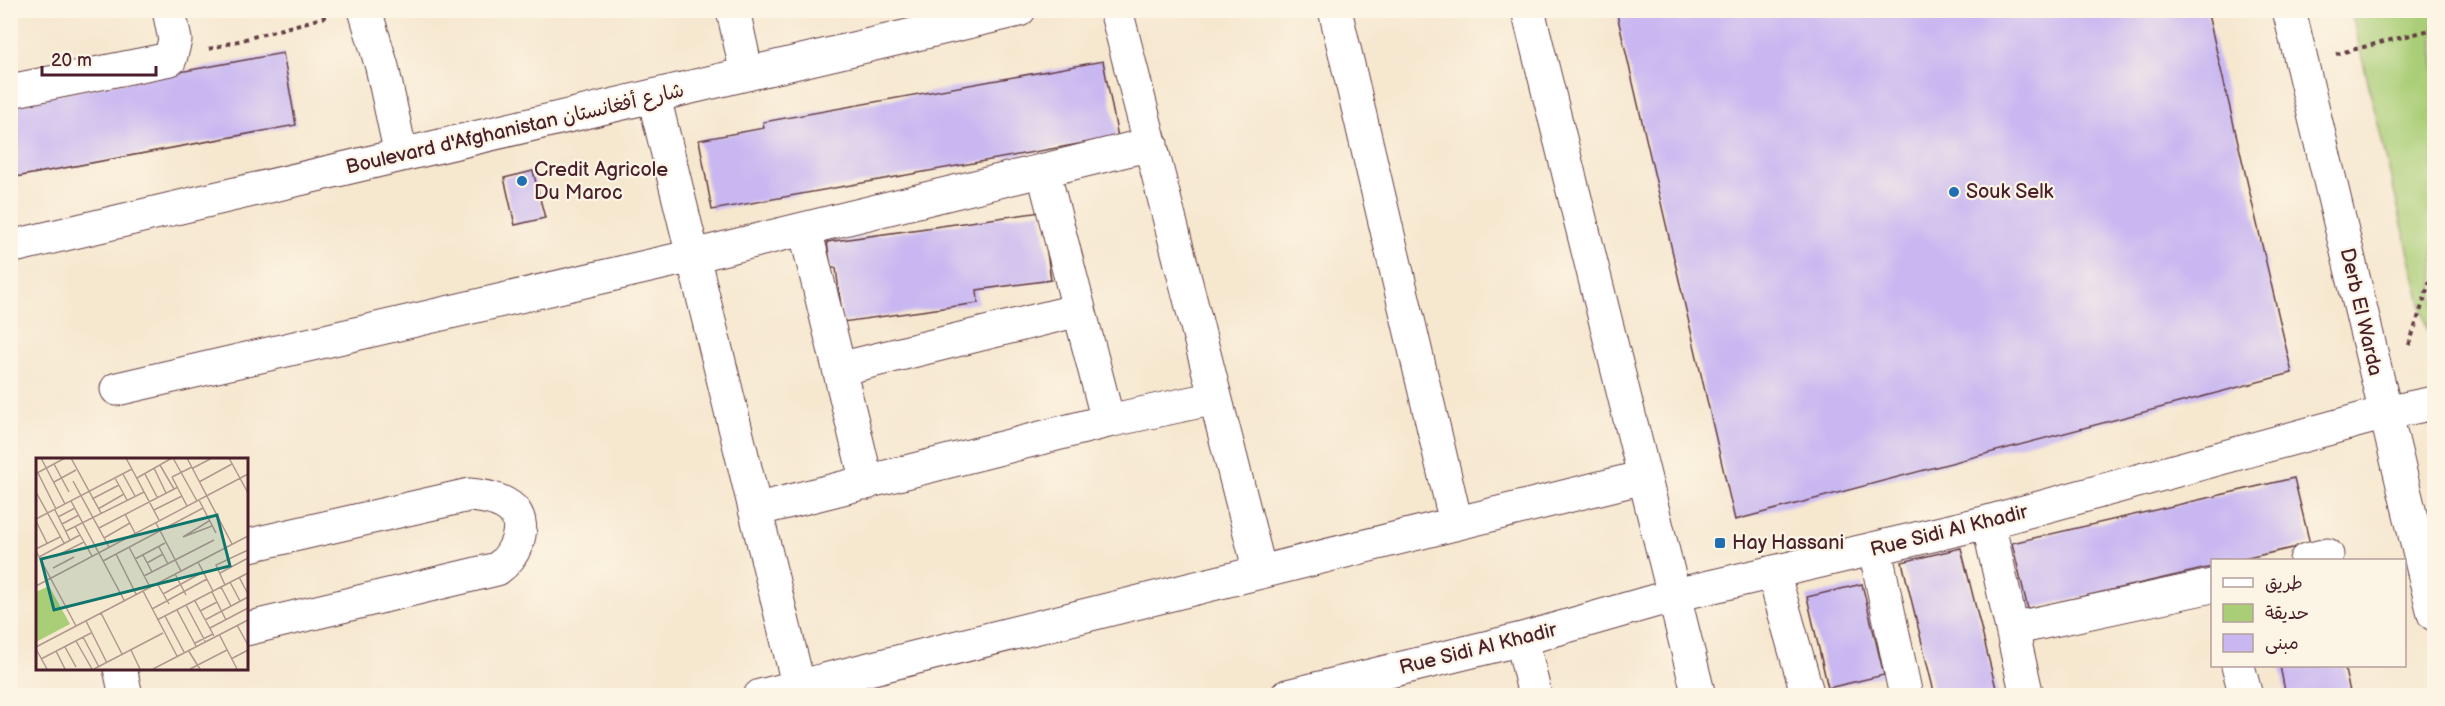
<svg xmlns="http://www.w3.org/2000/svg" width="2445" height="706" viewBox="0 0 2445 706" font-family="'Balsamiq Sans','Playpen Sans Arabic',sans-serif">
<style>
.green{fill:#aace77;stroke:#7a7651;stroke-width:1.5}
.building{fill:#c9b7f1}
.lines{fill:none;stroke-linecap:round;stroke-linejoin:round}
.minor-casing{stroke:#643d44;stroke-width:35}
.path{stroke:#643d44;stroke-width:4;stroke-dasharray:4.5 4.5;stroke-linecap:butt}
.minor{stroke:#fff;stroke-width:33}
.poi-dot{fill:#1f6fb2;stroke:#fcf5e5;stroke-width:2}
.labels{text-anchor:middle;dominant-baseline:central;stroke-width:4.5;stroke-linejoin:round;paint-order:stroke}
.street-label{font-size:20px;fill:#4a1f2b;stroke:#fcf5e5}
.poi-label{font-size:20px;fill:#4a1f2b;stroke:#fcf5e5;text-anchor:start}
.inset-road{fill:none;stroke:#b1978d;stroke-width:1.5}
.view{fill:#0f766e;fill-opacity:0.15;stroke:#0f766e;stroke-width:3}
.inset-edge{fill:none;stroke:#4a1f2b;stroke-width:3}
</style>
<rect width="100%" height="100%" fill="#fcf5e5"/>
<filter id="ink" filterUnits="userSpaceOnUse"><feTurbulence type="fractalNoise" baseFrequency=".0167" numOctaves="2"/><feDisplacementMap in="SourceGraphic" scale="12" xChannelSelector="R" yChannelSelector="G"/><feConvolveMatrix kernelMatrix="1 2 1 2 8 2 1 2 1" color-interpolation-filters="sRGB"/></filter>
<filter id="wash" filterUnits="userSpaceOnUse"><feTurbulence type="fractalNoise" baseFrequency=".008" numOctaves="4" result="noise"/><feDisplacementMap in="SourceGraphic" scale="24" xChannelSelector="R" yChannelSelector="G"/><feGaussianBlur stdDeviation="1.35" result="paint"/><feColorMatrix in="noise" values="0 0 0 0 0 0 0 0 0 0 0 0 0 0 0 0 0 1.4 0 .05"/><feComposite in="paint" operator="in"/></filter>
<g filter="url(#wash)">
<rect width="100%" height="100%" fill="#f6e7cf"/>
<!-- green -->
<path class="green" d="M2351,11H2434V328L2427,329Z"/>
<g id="blocks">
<!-- building -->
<path class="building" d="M1616,10H2207L2292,373L1735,520Z
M283,53L296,125L10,178V103Z
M1103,61L1118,137L712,210L699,140L764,128L763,122Z
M533,171L545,218L515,225L504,178Z
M1041,212L1051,280L977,290L978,303L843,322L836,268H831L827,242Z
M2294,478L2310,544L2239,560H2212V567L2028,609L2012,543Z
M1961,548L1998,696H1935L1902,562Z
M1862,584L1884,675L1828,688L1807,597Z
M2280,666H2344L2351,696H2286Z"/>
</g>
</g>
<g filter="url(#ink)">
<use href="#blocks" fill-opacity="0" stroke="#643d44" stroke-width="1.5"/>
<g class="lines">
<defs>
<path id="minor" d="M365,10L382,67L401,155
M733,10L747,74
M1116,10L1260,572
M1335,10L1456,523
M1528,10L1699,696
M2289,10L2434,614
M10,91L170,59L175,40L169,10
M654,97L801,696
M1043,170L1108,421
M805,229L867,483
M10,247L1019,10
M839,369L1079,310
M117,389L693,256L1151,144
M755,510L1108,421L1215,398
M1988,522L2027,696
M246,546L469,495C483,496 502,499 513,510C529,528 513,558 497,569L246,629
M1875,549L1906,696
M2306,560L2327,555
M1773,572L1808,696
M2012,629L2212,586
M1522,639L1535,696
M2238,666L2246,696
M120,668L126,696
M760,696L1644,477
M1287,696L1522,639L1675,595L1988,522L2385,413L2434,403"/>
</defs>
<!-- minor casing -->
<use href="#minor" class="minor-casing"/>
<!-- path -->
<path class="path" d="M209,49L329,16
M2336,54L2434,29
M2409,345L2434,269"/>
<!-- minor -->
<use href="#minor" class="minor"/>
</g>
</g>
<!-- markers -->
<g class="poi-dot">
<circle cx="522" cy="181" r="6"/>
<circle cx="1954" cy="192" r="6"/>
<rect x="1714" y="537" width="12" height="12" rx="3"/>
</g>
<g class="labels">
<!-- street labels -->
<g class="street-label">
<text transform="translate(515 129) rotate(-13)">Boulevard d'Afghanistan شارع أفغانستان</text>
<text transform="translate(2361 312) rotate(77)">Derb El Warda</text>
<text transform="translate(1949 531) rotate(-14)">Rue Sidi Al Khadir</text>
<text transform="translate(1478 649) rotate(-14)">Rue Sidi Al Khadir</text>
</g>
<!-- poi labels -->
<g class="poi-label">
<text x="534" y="170">Credit Agricole<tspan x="534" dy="23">Du Maroc</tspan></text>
<text x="1966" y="192">Souk Selk</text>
<text x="1732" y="543">Hay Hassani</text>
</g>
</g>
<!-- overview -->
<g transform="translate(36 458)">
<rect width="212" height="212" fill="#f6e7cf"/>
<path d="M13,128L34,166L0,184V134Z" fill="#aace77"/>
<path class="inset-road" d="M5,0L29,46M35,0L65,55M90,0L123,62M137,0L161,43M151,0L196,86M193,0L212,35M18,6L33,34M124,7L138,31M118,10L130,35M157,10L176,0M1,15L29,0M2,15L20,51M87,16L99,38M109,16L121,39M136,19L151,48M136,19L156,9M79,20L91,42M101,20L136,0M37,23L73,89M18,24L40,12M163,24L196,6M0,34L28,85M56,41L83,27M163,42L180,75M35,43L88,142M62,51L88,36M19,52L34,82M118,52L146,38M89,56L99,75M22,59L39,50M0,61L96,11M0,63L11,85M173,63L147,79L176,68M120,65L145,113M26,66L43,57M39,68L56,98M63,70L142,29M30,73L108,34M68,80L94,65M93,89L114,129M123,89L132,106M0,91L24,79M0,93L40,168M80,96L100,136M107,97L116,114M20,98L48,84M3,99L44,77M99,101L129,85M67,103L167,50M162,104L177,133M111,105L127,96M17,110L38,99M184,115L212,100M139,116L150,137M108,118L178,82M203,119L212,136M194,124L204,143M121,125L133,146M189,127L180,107L212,92M0,128L212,16M185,129L195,148M107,133L141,198M176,134L190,162M127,136L167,114M159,143L178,178M150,147L169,183M116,151L171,121M141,152L160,188M164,153L181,144M65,155L86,196M129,158L148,194M121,162L212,115M169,162L212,139M50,163L71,205M201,167L212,187M174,170L212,150M183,176L201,211M47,179L63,209M40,183L56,211M159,185L177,176M0,189L212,78M29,189L40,209M0,191L11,211M95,192L104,211M152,192L164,211M20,193L29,211M5,201L55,175M195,201L212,192M58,211L127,175M117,211L212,162M154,211L191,192"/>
<path class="view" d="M181,57L194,108L18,152L5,101Z"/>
<rect width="212" height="212" class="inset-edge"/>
</g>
<!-- margin -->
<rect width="2445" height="706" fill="none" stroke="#fcf5e5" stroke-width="36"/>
<!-- legend -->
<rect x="2211" y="559" width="195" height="108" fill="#fcf5e5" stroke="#b59f9b" stroke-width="1.5"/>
<rect x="2223" y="578" width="30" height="9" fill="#ffffff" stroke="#b59f9b" stroke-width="1.5"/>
<text x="2265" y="589" font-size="18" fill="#4a1f2b">طريق</text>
<rect x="2223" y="604" width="30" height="18" fill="#aace77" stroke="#b59f9b" stroke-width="1.5"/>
<text x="2265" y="619" font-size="18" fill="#4a1f2b">حديقة</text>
<rect x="2223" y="634" width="30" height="18" fill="#c9b7f1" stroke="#b59f9b" stroke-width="1.5"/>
<text x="2265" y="649" font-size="18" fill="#4a1f2b">مبنى</text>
<!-- scale -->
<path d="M42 66v9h114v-9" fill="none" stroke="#4a1f2b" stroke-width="3"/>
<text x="51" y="66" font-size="18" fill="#4a1f2b" stroke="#fcf5e5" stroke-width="4.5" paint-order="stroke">20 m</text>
</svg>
